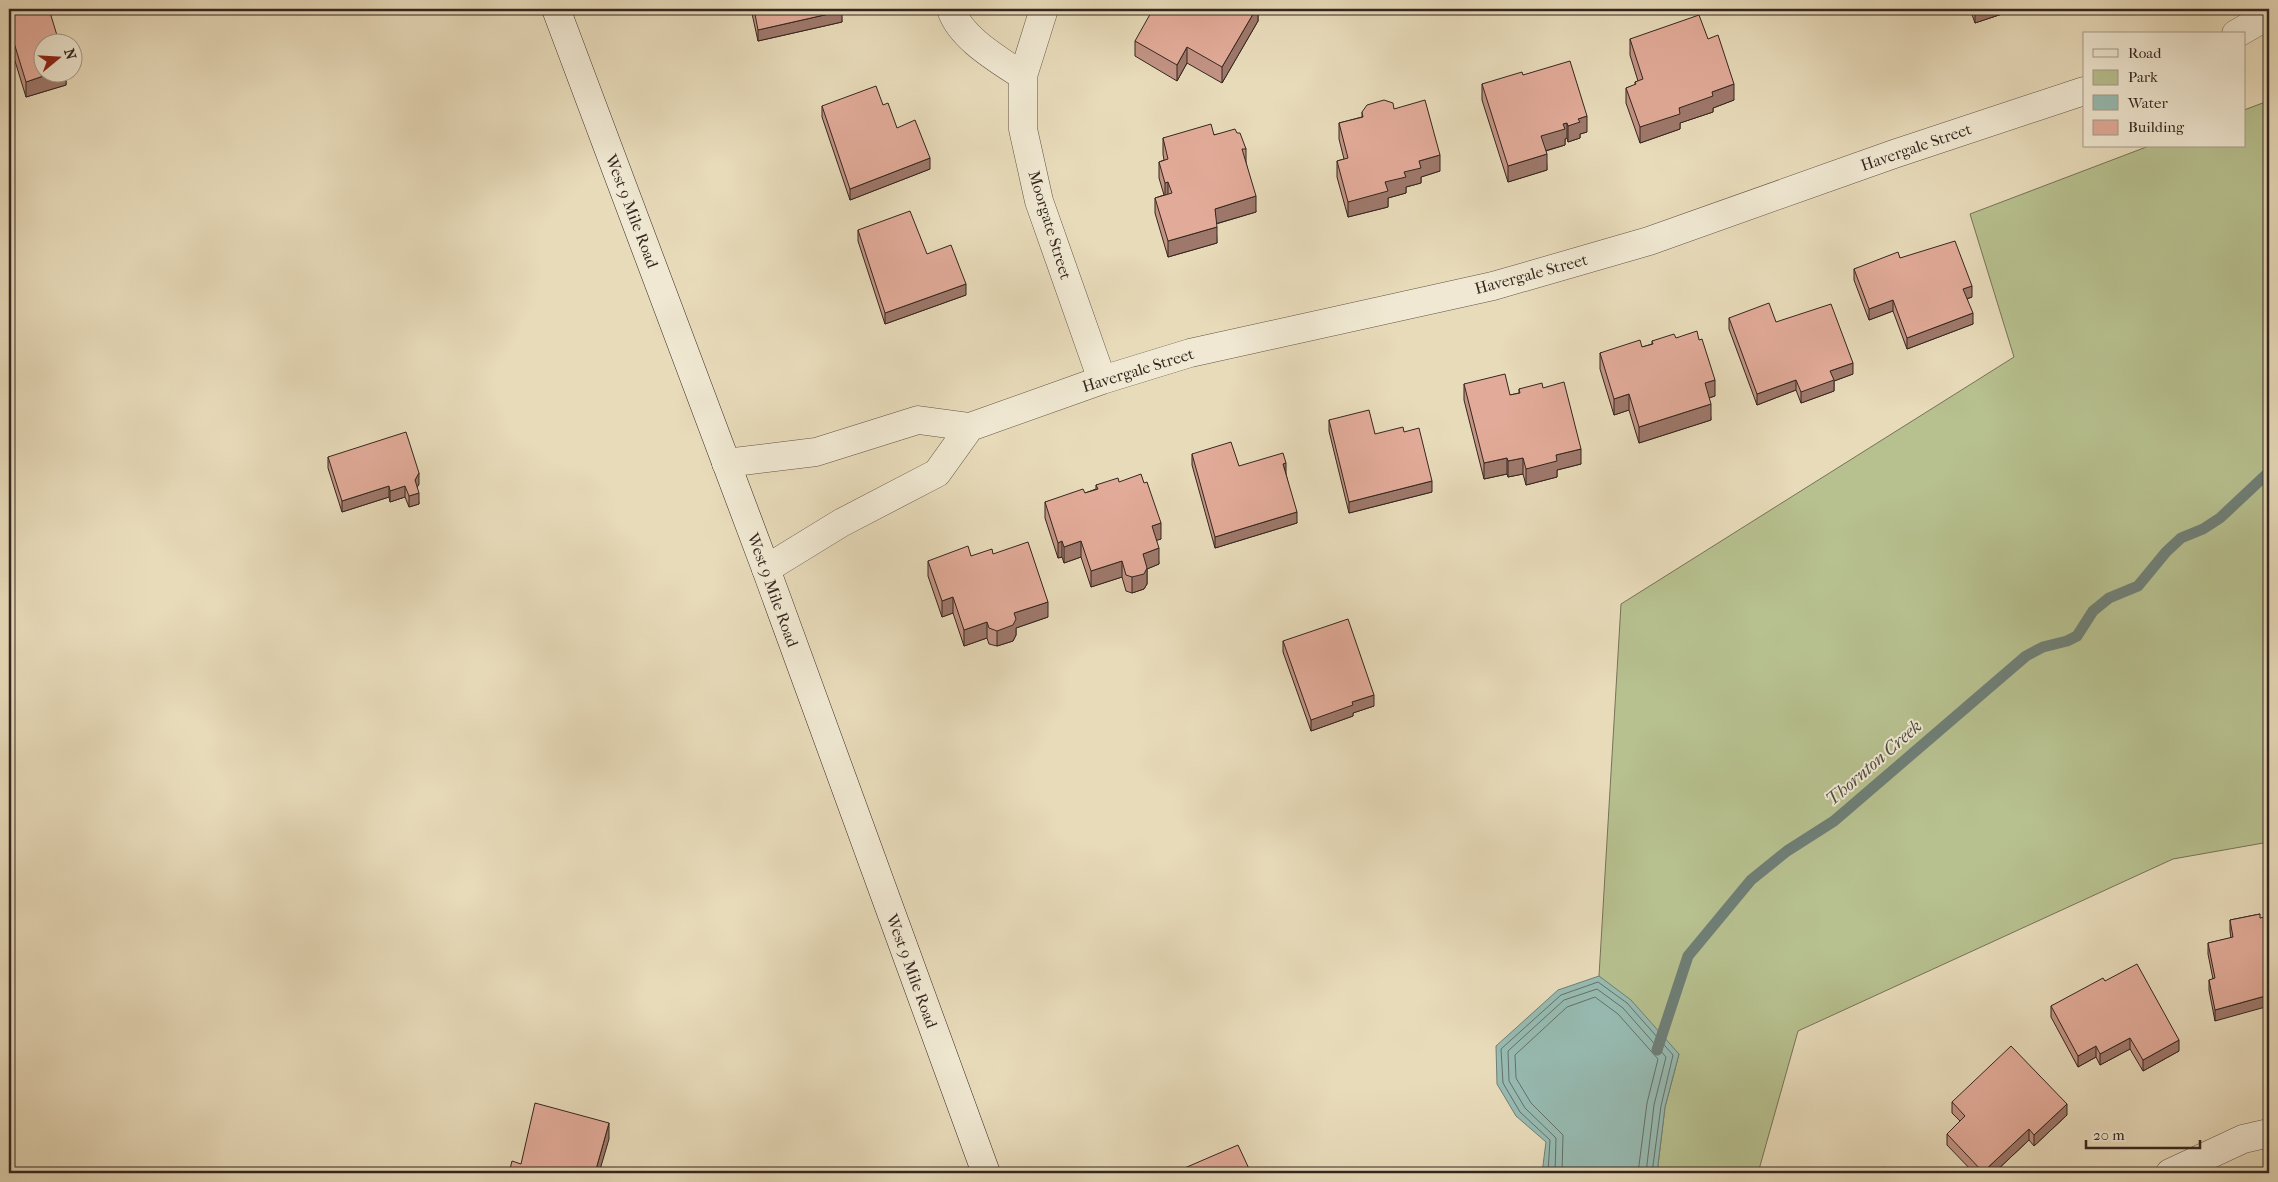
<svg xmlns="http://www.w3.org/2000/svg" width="2278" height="1182" viewBox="0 0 2278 1182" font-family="'IM FELL French Canon',serif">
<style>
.green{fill:#b7c08f;stroke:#767357}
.water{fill:#97bbb2;stroke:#6f7f77}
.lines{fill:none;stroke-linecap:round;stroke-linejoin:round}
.shore{stroke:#667068;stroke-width:1}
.stream{stroke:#6f7f77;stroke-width:11}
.street-casing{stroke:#615346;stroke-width:29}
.secondary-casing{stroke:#34261f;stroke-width:29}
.street{stroke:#f0e8d2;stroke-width:28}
.secondary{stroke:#f0e8d2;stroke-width:28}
.wall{fill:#c29384;stroke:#34261f}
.shaded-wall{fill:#9e786b;stroke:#34261f}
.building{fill:#e2ab99;stroke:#34261f}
.labels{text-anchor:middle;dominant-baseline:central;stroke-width:4;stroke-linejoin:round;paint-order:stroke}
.street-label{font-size:16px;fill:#34261f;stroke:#f0e8d2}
.water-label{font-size:18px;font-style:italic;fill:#4d4b44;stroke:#f0e8d2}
</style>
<rect width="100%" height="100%" fill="#e8dbba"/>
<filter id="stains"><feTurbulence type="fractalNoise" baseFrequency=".004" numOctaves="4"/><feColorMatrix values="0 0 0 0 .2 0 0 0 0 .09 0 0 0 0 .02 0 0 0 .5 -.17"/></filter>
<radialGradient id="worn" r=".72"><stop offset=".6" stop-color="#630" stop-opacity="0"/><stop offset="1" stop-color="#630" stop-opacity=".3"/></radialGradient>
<!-- green -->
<path class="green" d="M2268,101L2269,842L2173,859L1798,1031L1758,1173H1657L1665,1107L1679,1054L1599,976L1621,604L2014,357L1970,214L2149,146H2244V110Z"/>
<!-- water -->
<path class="water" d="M1599,976L1631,1000L1679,1054L1665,1107L1657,1173H1542L1546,1142L1516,1116L1497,1084L1496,1046L1558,990Z"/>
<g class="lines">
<!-- shore -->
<path class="shore" d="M1548,1173L1550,1140L1520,1112L1503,1083L1501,1049L1561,995L1598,982L1627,1003L1673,1055L1661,1106L1652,1173
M1555,1173L1556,1138L1525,1108L1509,1081L1508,1051L1564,1000L1597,989L1623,1008L1666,1057L1654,1105L1646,1173
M1562,1173L1563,1135L1531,1103L1516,1078L1515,1055L1567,1007L1595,997L1618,1014L1658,1059L1647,1103L1638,1173"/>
<!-- stream -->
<path class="stream" d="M1657,1050L1688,956L1751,880L1787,851L1834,821L2026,656L2043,647L2067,641L2077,636L2093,611L2109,598L2138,586L2166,552L2181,538L2203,529L2220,518L2269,472"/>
<defs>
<path id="street" d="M951,9C960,38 999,60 1023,76
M1044,9L1023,76V129L1039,201L1102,380
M2236,34L2269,15
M726,463L816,452L918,420L970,427L1102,380L1190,353L1493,286L1649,241L1894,154L2084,91
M766,569L841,523L937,473L970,427
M2170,1173L2243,1139L2269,1133"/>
<path id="secondary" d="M556,9L766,569L986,1173"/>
</defs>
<!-- street casing -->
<use href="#street" class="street-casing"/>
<!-- secondary casing -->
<use href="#secondary" class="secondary-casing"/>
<!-- street -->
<use href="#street" class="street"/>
<!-- secondary -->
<use href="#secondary" class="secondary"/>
</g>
<!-- wall -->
<path class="wall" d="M9,9L66,72V85L26,97L11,48Z
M751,9H841L842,22L758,41Z
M1258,9V21L1222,83L1187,63L1177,81L1135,56V41L1168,11Z
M1970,9H2017L1975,23Z
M1630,39H1708L1734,100L1713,108V112L1680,123V129L1640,143L1626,103V88L1635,85V82L1638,81L1630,55Z
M1523,75L1587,132L1580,134V138L1568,142L1567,138L1565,139V145L1546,151L1547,170L1508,182L1482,100V84Z
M883,105L897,128L930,169L850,200L822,117V106Z
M1394,109L1440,171L1421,177V183L1406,187V193L1388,198V207L1348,217L1337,177V161L1344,159L1339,139V123L1362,117V112Z
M1237,133L1246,149V162L1256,212L1216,224L1217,243L1168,257L1155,213V198L1164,195L1159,178V162L1164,160L1163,154V138Z
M858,230L927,254L966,295L885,324L858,241Z
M1900,258L1972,297L1967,299L1973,324L1907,349L1893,311L1869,320L1854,280V269Z
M1729,318L1776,322L1853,374L1834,381V391L1801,403L1796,390L1757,405L1729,329Z
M1676,338L1715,396L1709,398L1711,420L1639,443L1629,410L1614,415L1600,369V353L1642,347L1652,344V341Z
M1464,384L1510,395L1519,393V389L1543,388L1581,464L1557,470V477L1526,485L1523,474L1508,477L1507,474L1484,479L1464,400Z
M1329,420L1375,434L1432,492L1349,513L1329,431Z
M1192,454L1239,466L1286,474L1297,523L1215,548L1192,465Z
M328,457L419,484L417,487L419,504L409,507L405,497L390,502L389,497L342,512L328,468Z
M1119,482L1161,539L1156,540L1159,564L1147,569V584L1144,589L1132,593L1126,591L1122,577L1091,587L1081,557L1064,563L1062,557L1058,558L1045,518V502L1085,493L1096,489V485Z
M993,554L1048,617L1016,628V635L1013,641L997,646L989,644L987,638L964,646L953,613L942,617L928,576V561Z
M1283,641L1374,706L1353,713V716L1311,731L1283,652Z
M2260,914L2215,1021L2209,990V980L2213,979L2208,954V943L2231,938L2230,931V920Z
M2105,981L2179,1051L2143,1071L2130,1049L2100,1065L2096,1057L2078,1067L2051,1017V1006Z
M1952,1102L2067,1115L2034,1146L2029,1140L1994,1173H1974L1947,1145V1134L1960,1121L1952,1113Z"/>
<!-- shaded-wall -->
<path class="shaded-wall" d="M1256,9H1258V21L1222,83V67Z
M1975,9H2017L1975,23Z
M842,11V22L758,41V30Z
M9,33H11V48L9,49Z
M1187,47V63L1177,81V65Z
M55,72H66V85L26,97V82Z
M1734,84V100L1713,108V112L1680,123V129L1640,143V127L1712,92Z
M1587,116V132L1580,134V138L1568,142V126L1578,119Z
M1567,123V138L1565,139V145L1541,152V136L1563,124Z
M1547,154V170L1508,182V166Z
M1440,155V171L1421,177V183L1406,187V193L1388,198V207L1348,217V202L1385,182L1419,161Z
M930,158V169L850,200V189Z
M1168,182V198L1165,199V183Z
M1256,196V212L1215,224V209Z
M1217,227V243L1168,257V241Z
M966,284V295L885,324V313Z
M1972,286V297L1963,300V289Z
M1893,300V311L1869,320V309Z
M1973,313V324L1907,349V338Z
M1853,363V374L1834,381V391L1801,403V392L1830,371Z
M1715,380V396L1705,399V383Z
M1796,380V390L1757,405V394Z
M1629,394V410L1614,415V399Z
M1711,404V420L1639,443V427Z
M1581,449V464L1557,470V477L1526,485V469L1556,455Z
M1507,458V474L1484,479V463Z
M1523,458V474L1508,477V461Z
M1286,463V474L1283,464Z
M419,473V484L415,491V480Z
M1432,481V492L1349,513V502Z
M389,486V497L342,512V501Z
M405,486V497L390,502V491Z
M419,493V504L409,507V496Z
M1297,512V523L1215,548V537Z
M1161,523V539L1152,542V526Z
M1062,541V557L1058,558V543Z
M1081,541V557L1064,563V547Z
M1159,548V564L1147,569V584L1144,589L1132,593V577L1143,554Z
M1122,561V577L1091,587V571Z
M953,597V613L942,617V601Z
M1048,602V617L1016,628V635L1013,641L997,646V631L1014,613Z
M987,622V638L964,646V630Z
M1374,695V706L1353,713V716L1311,731V720L1352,702Z
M2269,995V1006L2215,1021V1010Z
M2130,1038V1049L2100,1065V1054Z
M2179,1040V1051L2143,1071V1060Z
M2096,1046V1057L2078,1067V1056Z
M2067,1104V1115L2034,1146V1135Z
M609,1123V1139L599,1173H595Z
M2029,1129V1140L1994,1173H1983V1172Z"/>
<!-- building -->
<path class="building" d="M9,9H49L59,42H42V72H55L26,82L11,33H9Z
M754,9H841L842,11L758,30Z
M1153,9H1164L1168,11L1170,9H1256L1222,67L1187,47L1177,65L1135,41Z
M1699,15L1708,39L1718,35L1734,84L1712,92L1713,96L1679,108L1680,114L1640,127L1626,88L1636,84L1635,82L1643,79L1630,39Z
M1570,61L1587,116L1578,119L1580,122L1568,126L1567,123L1563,124L1565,129L1541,136L1547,154L1508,166L1482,84L1522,72L1523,75Z
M876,86L883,105L888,103L897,128L915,120L930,158L850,189L822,106Z
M1384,100L1393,103L1394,109L1425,100L1440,155L1419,161L1421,168L1404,172L1406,177L1385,182L1388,191L1348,202L1337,161L1348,158L1339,123L1363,117L1362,112L1367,105Z
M1211,124L1214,135L1235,129L1237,133H1240L1246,149H1242L1256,196L1215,209L1217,227L1168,241L1155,198L1172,193L1168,182L1165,183L1159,162L1168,159L1163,138Z
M910,211L927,254L951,245L966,284L885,313L858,230Z
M1955,241L1972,286L1963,289L1973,313L1907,338L1893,300L1869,309L1854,269L1898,252L1900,258Z
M1769,303L1776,322L1831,304L1853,363L1830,371L1834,380L1801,392L1796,380L1757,394L1729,318Z
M1697,331L1699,340L1702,339L1715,380L1705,383L1711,404L1639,427L1629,394L1614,399L1600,353L1640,340L1642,347L1653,344L1652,341L1674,334L1676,338Z
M1505,374L1510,395L1520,393L1519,389L1542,383L1543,388L1564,382L1581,449L1556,455L1557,461L1526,469L1523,458L1508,461L1507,458L1484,463L1464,384Z
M1369,410L1375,434L1403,427L1404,432L1419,428L1432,481L1349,502L1329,420Z
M406,432L419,473L415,480L419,493L409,496L405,486L390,491L389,486L342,501L328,457Z
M1231,442L1239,466L1283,453L1286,463L1283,464L1297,512L1215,537L1192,454Z
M1141,474L1144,483L1147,482L1161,523L1152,526L1159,548L1143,554L1147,568L1144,574L1132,577L1126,575L1122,561L1091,571L1081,541L1064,547L1062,541L1058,543L1045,502L1083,489L1085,493L1098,489L1096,485L1118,478L1119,482Z
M1028,542L1048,602L1014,613L1016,619L1013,625L997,631L989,628L987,622L964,630L953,597L942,601L928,561L968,546L971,556L992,549L993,554Z
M1348,619L1374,695L1352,702L1353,705L1311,720L1283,641Z
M2260,914V918L2269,916V995L2215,1010L2209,980L2215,978L2208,943L2233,937L2230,920Z
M2137,964L2179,1040L2143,1060L2130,1038L2100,1054L2096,1046L2078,1056L2051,1006L2103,978L2105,981Z
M2011,1046L2067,1104L2034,1135L2029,1129L1983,1172L1947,1134L1965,1116L1952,1102Z
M535,1103L609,1123L595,1173H509L512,1161L521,1164Z
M1238,1145L1251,1173H1173Z
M1883,1167L1893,1173H1879Z"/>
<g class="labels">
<!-- street labels -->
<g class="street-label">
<text transform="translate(1916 147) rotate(-19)">Havergale Street</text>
<text transform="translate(632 211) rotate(69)">West 9 Mile Road</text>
<text transform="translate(1050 225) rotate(73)">Moorgate Street</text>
<text transform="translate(1531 274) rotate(-15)">Havergale Street</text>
<text transform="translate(1138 370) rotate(-17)">Havergale Street</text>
<text transform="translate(773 590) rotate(70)">West 9 Mile Road</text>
<text transform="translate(912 971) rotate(70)">West 9 Mile Road</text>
</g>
<!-- water labels -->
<g class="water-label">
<text transform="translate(1874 763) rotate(-41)">Thornton Creek</text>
</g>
</g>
<!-- margin -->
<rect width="2278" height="1182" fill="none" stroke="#e8dbba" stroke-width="30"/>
<rect x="10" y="10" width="2258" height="1162" fill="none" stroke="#34261f" stroke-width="2.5"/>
<rect x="15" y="15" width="2248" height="1152" fill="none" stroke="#34261f"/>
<!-- legend -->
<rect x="2083" y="32" width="162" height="115" fill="#f0e8d2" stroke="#a59a8a"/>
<rect x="2093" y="49" width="25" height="8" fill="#f0e8d2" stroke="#a59a8a"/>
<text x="2128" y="58" font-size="15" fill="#34261f">Road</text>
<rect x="2093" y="70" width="25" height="15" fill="#b7c08f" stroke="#a59a8a"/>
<text x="2128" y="82" font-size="15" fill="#34261f">Park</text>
<rect x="2093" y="95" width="25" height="15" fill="#97bbb2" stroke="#a59a8a"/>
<text x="2128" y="108" font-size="15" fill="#34261f">Water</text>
<rect x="2093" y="120" width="25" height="15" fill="#e2ab99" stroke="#a59a8a"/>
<text x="2128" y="132" font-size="15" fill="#34261f">Building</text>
<!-- north arrow -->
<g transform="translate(58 58) rotate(72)"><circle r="24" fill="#f0e8d2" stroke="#a59a8a"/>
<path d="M0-4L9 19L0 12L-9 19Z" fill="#8f2418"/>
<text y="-8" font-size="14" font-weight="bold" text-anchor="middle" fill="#34261f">N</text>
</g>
<!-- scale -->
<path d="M2086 1140v8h114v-8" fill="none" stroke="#34261f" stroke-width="2.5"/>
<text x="2093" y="1140" font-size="15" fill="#34261f" stroke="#f0e8d2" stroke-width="4" paint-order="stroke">20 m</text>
<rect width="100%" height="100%" filter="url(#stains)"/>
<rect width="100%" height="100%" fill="url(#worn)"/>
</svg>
